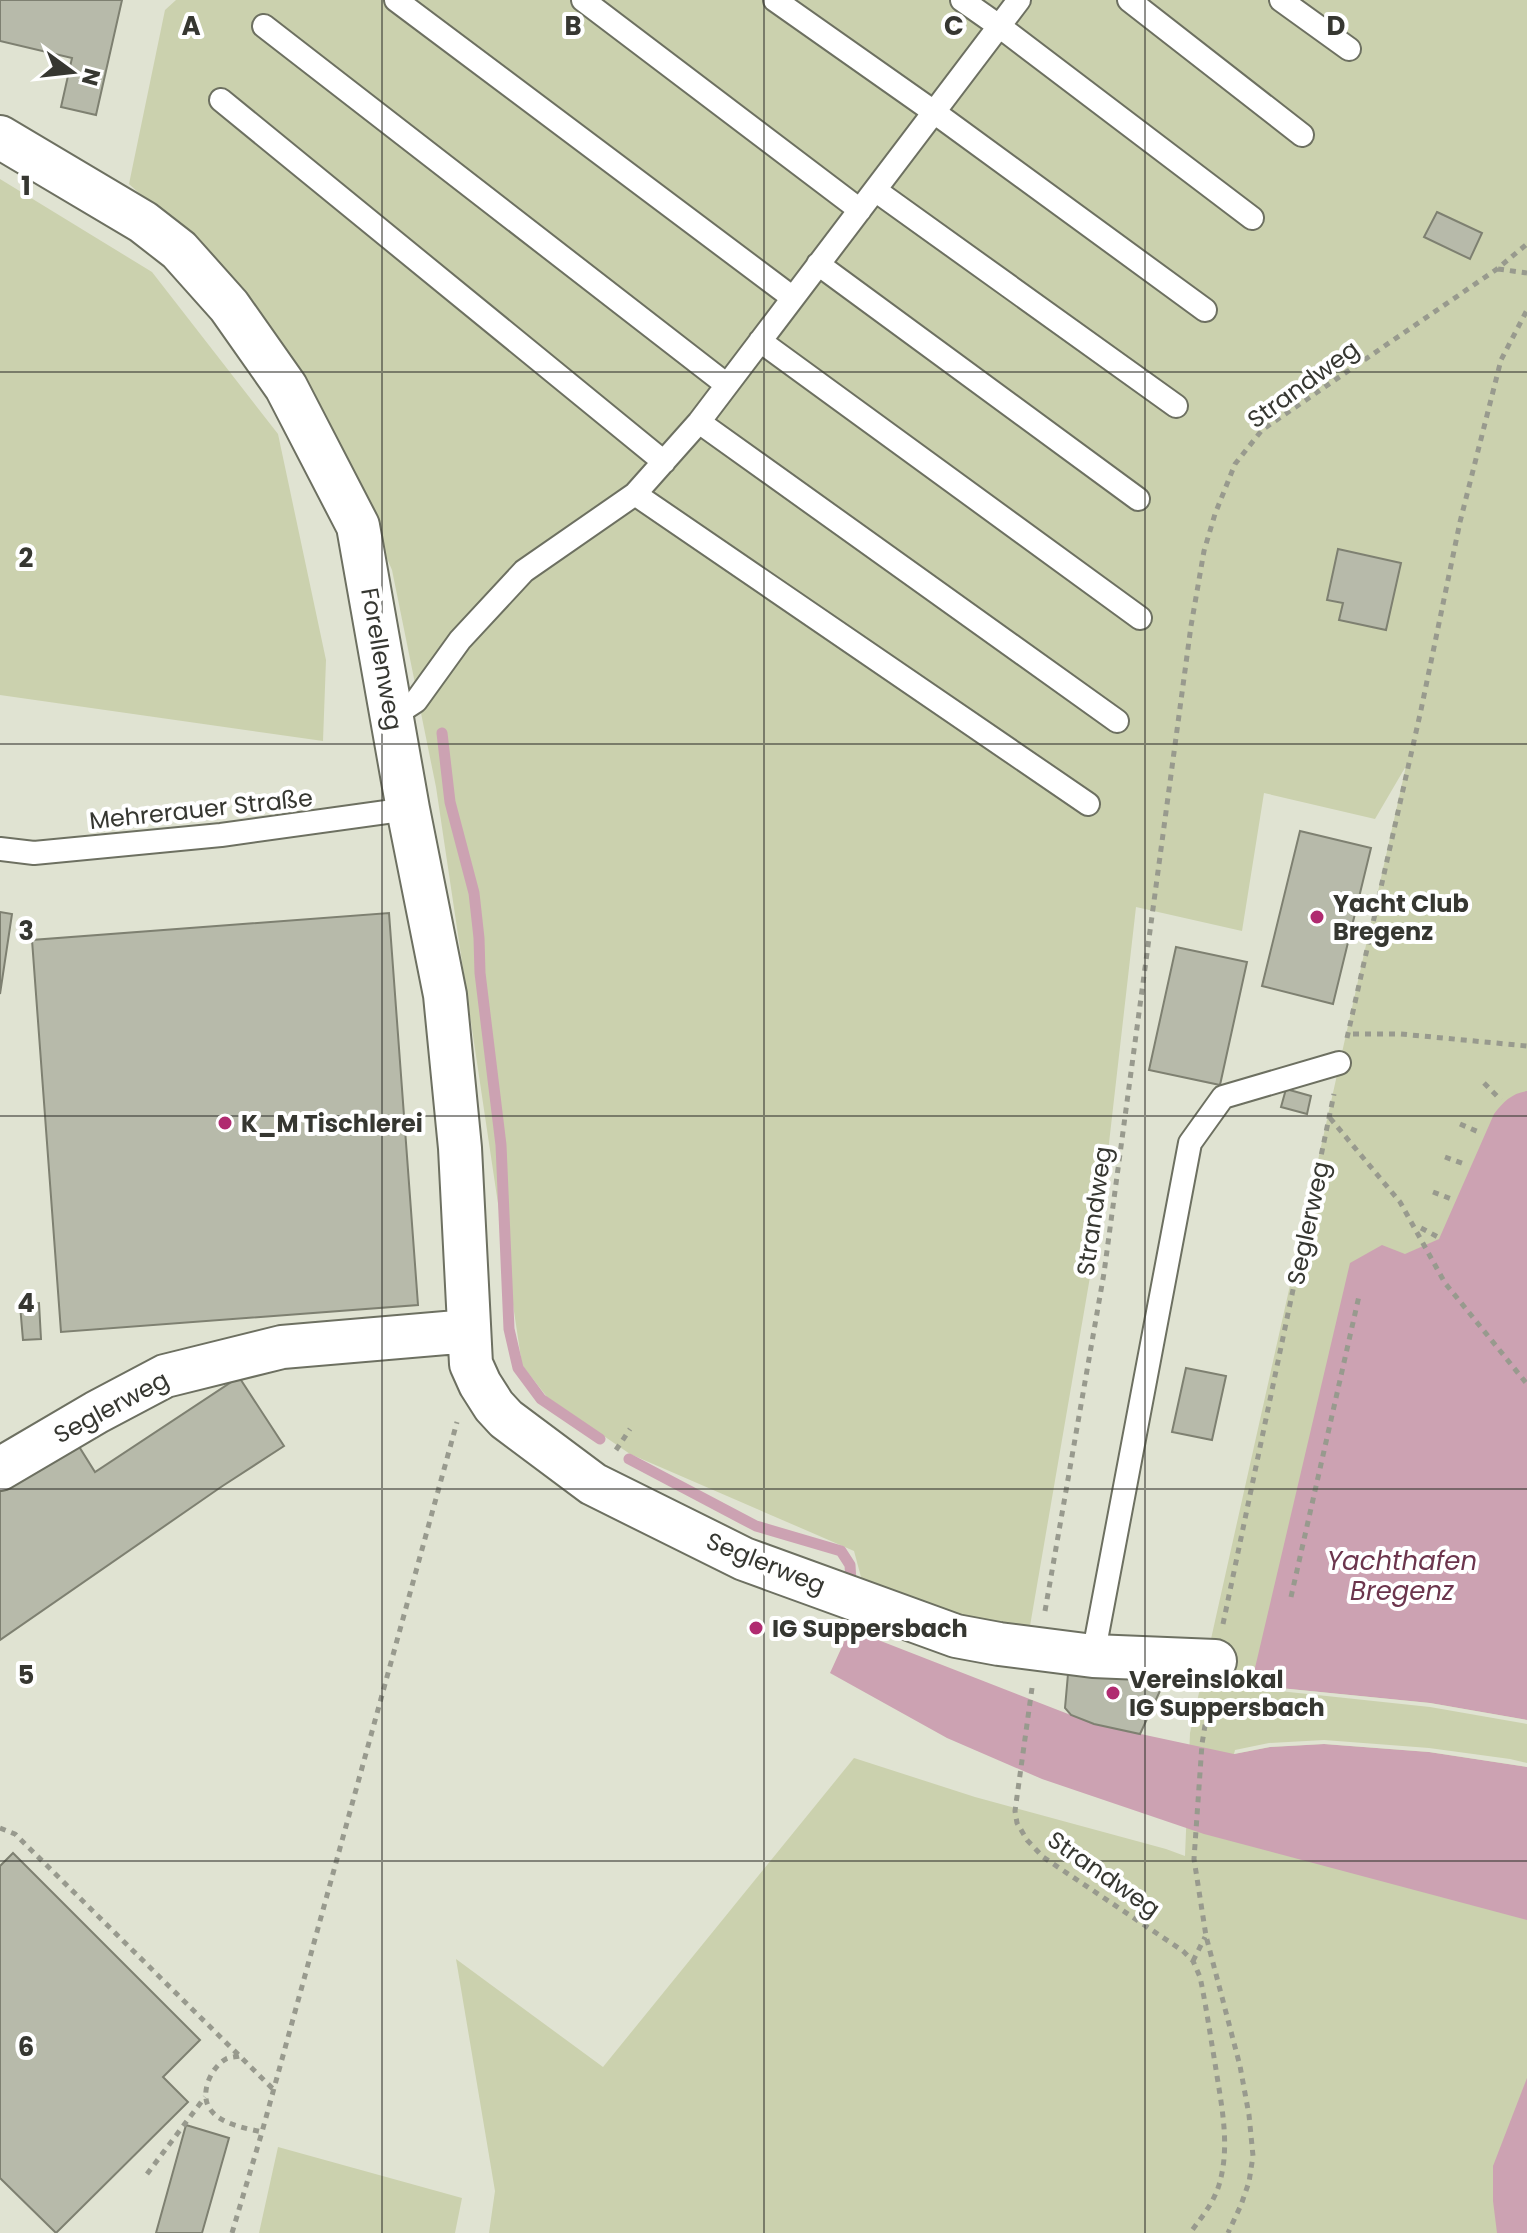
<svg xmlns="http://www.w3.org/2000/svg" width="1527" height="2233" viewBox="0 0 1527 2233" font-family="Poppins,sans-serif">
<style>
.green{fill:#cbd1ae}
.water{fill:#cca2b2}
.pier{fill:#e0e3d2}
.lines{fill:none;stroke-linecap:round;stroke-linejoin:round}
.stream{stroke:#cca2b2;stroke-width:11}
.building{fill:#b7baaa;stroke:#7e8071;stroke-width:2}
.service-casing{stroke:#6d7061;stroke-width:26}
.minor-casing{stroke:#6d7061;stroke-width:46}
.path{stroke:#989a8e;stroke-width:5;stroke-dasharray:6 6;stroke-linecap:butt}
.service{stroke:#fff;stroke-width:22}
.minor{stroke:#fff;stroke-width:42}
.grid{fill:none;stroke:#363731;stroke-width:2;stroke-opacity:0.55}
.poi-dot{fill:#b02b70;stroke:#fff;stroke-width:3}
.labels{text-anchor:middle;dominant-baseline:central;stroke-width:8;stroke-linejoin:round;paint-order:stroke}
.street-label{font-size:24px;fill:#363731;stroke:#fff}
.poi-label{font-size:24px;font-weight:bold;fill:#363731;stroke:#fff;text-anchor:start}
.water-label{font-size:26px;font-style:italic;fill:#6c354d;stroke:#fff}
.grid-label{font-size:26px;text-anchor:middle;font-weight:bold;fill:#363731;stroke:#fff;stroke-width:8;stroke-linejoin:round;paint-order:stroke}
</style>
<rect width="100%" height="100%" fill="#e0e3d2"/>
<!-- green -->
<path class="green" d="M176,0H1527V2233H489L495,2191L456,1959L603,2067L854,1758L975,1797L1166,1849L1185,1856L1190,1733L1406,766L1375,819L1264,793L1242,931L1136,907L1101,1213L1030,1626L988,1628L865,1592L854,1551L630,1454L547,1397L522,1365L436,787L392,570L334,436L259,310L186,236L129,184L165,10Z
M0,179L152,272L278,434L326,660L323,741L0,695Z
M278,2147L462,2198L455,2233H259Z"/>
<!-- water -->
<path class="water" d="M1527,1091V1720L1430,1703L1251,1685L1350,1263L1382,1245L1405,1254L1439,1239L1494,1114C1503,1102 1512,1093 1527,1091Z
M850,1629L1094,1724L1234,1754L1270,1747L1324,1744L1429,1752L1527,1767V1920L1204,1834L1042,1779L947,1738L830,1673Z
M1527,2078V2233H1497L1493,2201V2166Z"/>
<!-- pier -->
<path class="pier" d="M1251,1685L1430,1703L1527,1720V1724L1430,1707L1250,1688Z
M1324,1740L1429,1748L1510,1759L1527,1763V1767L1429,1752L1324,1744L1270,1747L1234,1754L1235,1750L1269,1743Z"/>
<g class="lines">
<!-- stream -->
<path class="stream" d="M442,733L450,802L474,893L479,938L480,973L501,1145L509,1329L518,1368L541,1399L600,1439
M629,1459L756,1526L841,1551L850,1565L851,1582"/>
</g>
<!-- building -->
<path class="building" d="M0,0H122L96,115L61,107L72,58L0,41Z
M1437,212L1482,233L1470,259L1424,237Z
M1338,549L1401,563L1386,630L1339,620L1343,603L1327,600Z
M1300,831L1371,848L1333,1004L1262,986Z
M0,912L12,914L0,994Z
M389,913L418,1305L61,1332L32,940Z
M1176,947L1247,962L1220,1085L1149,1070Z
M1286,1089L1311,1096L1307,1114L1281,1107Z
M39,1303L41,1339L23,1340L20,1305Z
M1186,1368L1226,1376L1212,1440L1172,1432Z
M239,1377L284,1446L221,1487L0,1640V1485L73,1437L95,1472Z
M1068,1674L1166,1678L1140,1734L1094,1724L1071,1715L1065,1708Z
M13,1853L200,2040L163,2077L188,2102L56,2233L0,2178V1866Z
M186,2125L229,2138L202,2233H156Z"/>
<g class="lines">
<defs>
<path id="service" d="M396,0L793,298
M583,0L860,210
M775,0L934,112L1205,310
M962,0L999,26L1252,218
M1129,0L1302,135
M1281,0L1349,49
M264,26L727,385
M221,100L664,462
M875,190L1176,406
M818,264L1138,499
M760,341L1140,618
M699,422L1117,721
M635,494L1088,804
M393,716L416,701L460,640L524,571L635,494L699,422L1019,0
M0,849L34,853L221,835L408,809
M1093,1656L1190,1143L1223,1097L1339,1063"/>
<path id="minor" d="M0,137L143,222L179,250L229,306L286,387L358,526L408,809L445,995L460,1148L471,1364L480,1384L494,1406L506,1419L593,1484L744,1559L956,1636L999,1644L1093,1656L1215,1661
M0,1469L97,1412L165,1376L282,1347L469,1331"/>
</defs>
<!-- service casing -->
<use href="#service" class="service-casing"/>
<!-- minor casing -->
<use href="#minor" class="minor-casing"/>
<!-- path -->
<path class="path" d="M1498,269L1527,273
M1353,1034H1401L1527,1046
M1347,1038L1421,710L1460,522L1501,360L1527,310
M1484,1083L1501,1100
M1330,1118L1400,1202L1445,1283L1527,1384
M1460,1124L1481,1133
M1445,1157L1467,1165
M1433,1192L1454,1200
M1421,1228L1438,1237
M616,1450L630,1429
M1291,1597L1359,1296
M1045,1611L1104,1273L1191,626L1204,551L1215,514L1235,464L1262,430L1497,269L1527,244
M1223,1624L1334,1094
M1032,1688L1015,1811L1017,1823L1027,1840L1043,1857L1183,1951L1193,1961L1200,1977C1206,2005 1210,2034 1215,2063C1221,2104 1231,2145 1219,2185C1213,2204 1201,2218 1190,2233
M1209,1701L1202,1744L1194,1859L1206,1936L1240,2066L1249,2115L1253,2156L1249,2182L1241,2205L1228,2233
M0,1828L15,1834L273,2089
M1193,1961L1205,1937
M239,2056C235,2057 230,2057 226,2059C211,2067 199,2094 210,2109C220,2124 245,2128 262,2132
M147,2174L205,2097
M232,2233L262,2132L457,1422"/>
<!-- service -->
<use href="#service" class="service"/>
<!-- minor -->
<use href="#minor" class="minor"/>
</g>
<!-- grid -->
<path class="grid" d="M382,0V2233M764,0V2233M1145,0V2233M0,372H1527M0,744H1527M0,1116H1527M0,1489H1527M0,1861H1527"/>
<!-- markers -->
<g class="poi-dot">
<circle cx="1317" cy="917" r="8"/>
<circle cx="225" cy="1123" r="8"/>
<circle cx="756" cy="1628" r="8"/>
<circle cx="1113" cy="1693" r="8"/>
</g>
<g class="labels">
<!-- street labels -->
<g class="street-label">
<text transform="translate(1303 384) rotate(-36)">Strandweg</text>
<text transform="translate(382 659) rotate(80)">Forellenweg</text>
<text transform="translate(201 809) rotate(-6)">Mehrerauer Straße</text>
<text transform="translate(1094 1211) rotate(-82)">Strandweg</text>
<text transform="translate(1308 1223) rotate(-78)">Seglerweg</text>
<text transform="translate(111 1407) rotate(-28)">Seglerweg</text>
<text transform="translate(766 1563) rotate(22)">Seglerweg</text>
<text transform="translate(1104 1874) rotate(35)">Strandweg</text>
</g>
<!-- poi labels -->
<g class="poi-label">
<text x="1333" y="903">Yacht Club<tspan x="1333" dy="28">Bregenz</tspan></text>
<text x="241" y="1123">K_M Tischlerei</text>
<text x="772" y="1628">IG Suppersbach</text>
<text x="1129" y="1679">Vereinslokal<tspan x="1129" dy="28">IG Suppersbach</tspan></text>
</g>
<!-- water labels -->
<g class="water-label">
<text x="1402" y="1561">Yachthafen<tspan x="1402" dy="30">Bregenz</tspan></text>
</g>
</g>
<g class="grid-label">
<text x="191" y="35">A</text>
<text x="573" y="35">B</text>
<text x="954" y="35">C</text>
<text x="1336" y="35">D</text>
<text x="26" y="195">1</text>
<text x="26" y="567">2</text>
<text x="26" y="940">3</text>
<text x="26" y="1312">4</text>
<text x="26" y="1684">5</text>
<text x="26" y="2056">6</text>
</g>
<!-- north arrow -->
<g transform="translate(72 72) rotate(105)" stroke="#ffffff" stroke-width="6" paint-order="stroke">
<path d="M0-6L14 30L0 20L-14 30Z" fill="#363731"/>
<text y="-12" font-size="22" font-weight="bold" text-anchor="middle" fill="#363731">N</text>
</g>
</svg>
